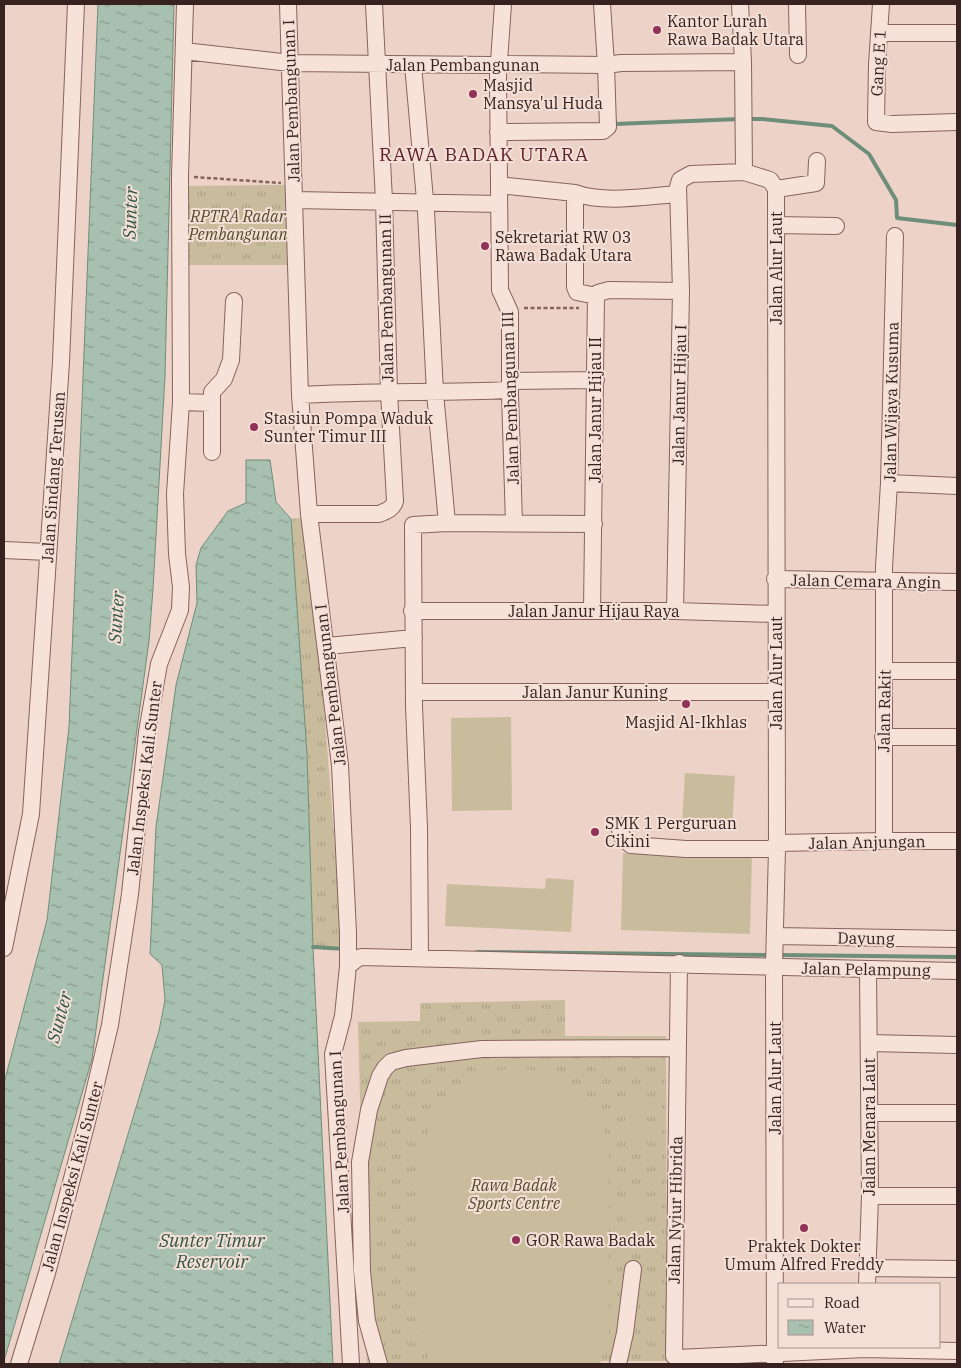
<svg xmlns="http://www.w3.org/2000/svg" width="961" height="1368" viewBox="0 0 961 1368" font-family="'IBM Plex Serif',serif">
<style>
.grass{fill:url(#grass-tufts)}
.pitch{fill:#c9bc9c}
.water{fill:url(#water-ripples);stroke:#6f8e7a}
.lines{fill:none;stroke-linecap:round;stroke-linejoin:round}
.stream{stroke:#6f8e7a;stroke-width:4}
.minor-casing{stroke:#86635e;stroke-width:18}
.path{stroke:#86635e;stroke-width:2.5;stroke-dasharray:4 2.5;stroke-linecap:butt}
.minor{stroke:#f7e2da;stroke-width:16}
.poi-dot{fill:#913259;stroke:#f3dfd6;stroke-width:2}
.labels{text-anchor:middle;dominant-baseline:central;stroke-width:4;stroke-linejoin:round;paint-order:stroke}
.poi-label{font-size:16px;fill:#372220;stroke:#f3dfd6;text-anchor:start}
.street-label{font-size:16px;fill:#372220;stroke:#f3dfd6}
.park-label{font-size:16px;font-style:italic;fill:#524c28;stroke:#f3dfd6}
.water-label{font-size:18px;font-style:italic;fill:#315644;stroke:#f3dfd6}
.quarter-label{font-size:19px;letter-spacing:1px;fill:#61232f;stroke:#f3dfd6}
</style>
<defs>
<pattern id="grass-tufts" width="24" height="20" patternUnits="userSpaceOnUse" patternTransform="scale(1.25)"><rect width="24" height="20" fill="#c9bc9c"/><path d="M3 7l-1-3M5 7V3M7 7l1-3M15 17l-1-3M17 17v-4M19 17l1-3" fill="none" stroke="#ada186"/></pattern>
<pattern id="water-ripples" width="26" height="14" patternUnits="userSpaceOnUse" patternTransform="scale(1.25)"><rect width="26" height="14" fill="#a8c0af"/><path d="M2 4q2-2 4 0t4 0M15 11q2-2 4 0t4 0" fill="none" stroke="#8a9c8e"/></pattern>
</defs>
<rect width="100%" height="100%" fill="#ecd2c7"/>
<!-- grass -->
<path class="grass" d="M291,185V265H185V186Z
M309,517L343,949L313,947L307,754L291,519Z
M565,1000V1036H666L667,1361H601L600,1364H367L358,1022L420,1021V1003Z"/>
<!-- pitch -->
<path class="pitch" d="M511,717L512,810L452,811L451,718Z
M685,773L735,776L732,828L682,824Z
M623,853L752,857L750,934L621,930Z
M546,878L574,880L571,932L445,926L447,884L545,889Z
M519,1067L554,1075L583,1096L602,1126L609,1151V1337L599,1364H429L422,1328V1144L433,1121L453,1092L484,1073Z
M625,1088H645L646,1136H625Z
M625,1191H644V1236H624Z"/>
<!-- water -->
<path class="water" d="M98,4H174L165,376L153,589L149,641L92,1059L4,1361V1083L47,920L69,727Z
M246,460H270L276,502L291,519L307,754L313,947L333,1364H59L159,1031L165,1000L162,965L150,954L156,827L176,685L197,603L196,565L201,548L228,511L246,503Z"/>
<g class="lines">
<!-- stream -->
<path class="stream" d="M747,119H762L832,126L869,154L896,200L897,218L957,225
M615,121V124L740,119
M313,947L345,949
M477,952L770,955
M780,955L957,957"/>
<defs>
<path id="minor" d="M288,4L300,395L309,514L340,765L348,933V966L343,1016L333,1054L351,1364
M503,4L498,76L500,290L510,312V394L514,523
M740,4L743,62L744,172L770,180L776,189L777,849L774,966L775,1364
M797,4L798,55
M881,4L877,64L876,122L892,124L957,122
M879,33H957
M184,51L290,63L490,65L499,64L606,65L621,63L743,62
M413,65L426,211L435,393L447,523
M498,132L603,131L608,127L606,65L602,4
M499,185L575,193C604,204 647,196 678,194
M776,189L816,183L817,161
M575,193V287L577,292L596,296
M295,200L498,204
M776,225L836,226
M510,381L596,380
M300,395C370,391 440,393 510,390
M181,402L212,403V392L224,379L231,360L234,301
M212,452V403
M889,483L957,486
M309,514H379C386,511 393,509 395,501L389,392L384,201L374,4
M4,550L48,552
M775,579L957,582
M412,611H675L776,614
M592,611L596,296L598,293L609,290L681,291
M675,611L681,291L678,187L680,180L691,174L744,172
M327,646L414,638
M885,671H957
M414,692H776
M883,737H957
M619,826L622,837L631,845L686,849H777
M884,841V567L889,483L895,236
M776,843L884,841H957
M775,936L957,939
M4,948L31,814L61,362L76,4
M420,958L419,828L414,706L413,525L447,523L594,524
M679,963L674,1356L678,1358L864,1349L957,1351
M348,966L358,958L361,957L957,971
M869,1043L957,1045
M869,1113H957
M870,1196H957
M867,1268L957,1269
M867,1284L870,1196L868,969
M19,1364L47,1273L87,1122L110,1025L130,894L147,732L159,664L180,610L181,587L177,554L175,494L181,402L180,176L185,4
M379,1364L367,1321L362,1271L360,1162L369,1110L380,1076L385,1068L391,1062L406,1058L482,1049L677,1048
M618,1364L625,1333L633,1269"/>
</defs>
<!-- minor casing -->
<use href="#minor" class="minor-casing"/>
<!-- path -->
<path class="path" d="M194,177L281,183
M524,308H579"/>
<!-- minor -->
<use href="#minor" class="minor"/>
</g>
<!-- markers -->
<g class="poi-dot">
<circle cx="657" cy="30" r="5"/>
<circle cx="473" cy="94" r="5"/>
<circle cx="485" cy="246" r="5"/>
<circle cx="254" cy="427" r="5"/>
<circle cx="686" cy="704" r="5"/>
<circle cx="595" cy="832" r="5"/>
<circle cx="804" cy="1228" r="5"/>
<circle cx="516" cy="1240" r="5"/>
</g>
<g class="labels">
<!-- poi labels -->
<g class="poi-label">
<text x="667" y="21">Kantor Lurah<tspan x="667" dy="18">Rawa Badak Utara</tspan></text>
<text x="483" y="85">Masjid<tspan x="483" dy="18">Mansya'ul Huda</tspan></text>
<text x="495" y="237">Sekretariat RW 03<tspan x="495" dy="18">Rawa Badak Utara</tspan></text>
<text x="264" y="418">Stasiun Pompa Waduk<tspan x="264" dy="18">Sunter Timur III</tspan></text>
<text x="686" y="722" text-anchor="middle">Masjid Al-Ikhlas</text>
<text x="605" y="823">SMK 1 Perguruan<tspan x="605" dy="18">Cikini</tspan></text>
<text x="526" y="1240">GOR Rawa Badak</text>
<text x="804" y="1246" text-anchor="middle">Praktek Dokter<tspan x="804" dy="18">Umum Alfred Freddy</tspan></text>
</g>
<!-- street labels -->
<g class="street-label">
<text transform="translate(878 63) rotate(-87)">Gang E 1</text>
<text x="463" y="65">Jalan Pembangunan</text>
<text transform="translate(291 101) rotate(-92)">Jalan Pembangunan I</text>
<text transform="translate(776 268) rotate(-90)">Jalan Alur Laut</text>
<text transform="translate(386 298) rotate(-91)">Jalan Pembangunan II</text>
<text transform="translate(679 395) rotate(-89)">Jalan Janur Hijau I</text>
<text transform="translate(510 398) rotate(-92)">Jalan Pembangunan III</text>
<text transform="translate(891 402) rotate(-89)">Jalan Wijaya Kusuma</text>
<text transform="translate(595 410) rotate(-90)">Jalan Janur Hijau II</text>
<text transform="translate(53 477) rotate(-86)">Jalan Sindang Terusan</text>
<text transform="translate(866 581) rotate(1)">Jalan Cemara Angin</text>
<text x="594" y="611">Jalan Janur Hijau Raya</text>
<text transform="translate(776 673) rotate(-90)">Jalan Alur Laut</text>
<text transform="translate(330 685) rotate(-97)">Jalan Pembangunan I</text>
<text x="595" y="692">Jalan Janur Kuning</text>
<text transform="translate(884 711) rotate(-89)">Jalan Rakit</text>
<text transform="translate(144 778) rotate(-83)">Jalan Inspeksi Kali Sunter</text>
<text transform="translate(867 842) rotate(-1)">Jalan Anjungan</text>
<text transform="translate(866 938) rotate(1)">Dayung</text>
<text transform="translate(866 969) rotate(1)">Jalan Pelampung</text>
<text transform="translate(775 1078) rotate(-90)">Jalan Alur Laut</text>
<text transform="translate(869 1127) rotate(-90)">Jalan Menara Laut</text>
<text transform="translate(339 1132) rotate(-93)">Jalan Pembangunan I</text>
<text transform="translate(72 1176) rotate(-75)">Jalan Inspeksi Kali Sunter</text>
<text transform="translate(675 1210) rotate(-89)">Jalan Nyiur Hibrida</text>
</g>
<!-- park labels -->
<g class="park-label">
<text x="238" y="216">RPTRA Radar<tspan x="238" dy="18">Pembangunan</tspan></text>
<text x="514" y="1185">Rawa Badak<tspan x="514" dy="18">Sports Centre</tspan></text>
</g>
<!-- water labels -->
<g class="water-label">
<text transform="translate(130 213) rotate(-88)">Sunter</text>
<text transform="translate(116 617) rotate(-86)">Sunter</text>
<text transform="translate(59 1017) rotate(-75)">Sunter</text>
<text x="212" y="1240">Sunter Timur<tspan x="212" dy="21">Reservoir</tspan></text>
</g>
<!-- quarter labels -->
<g class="quarter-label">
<text x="484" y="154">RAWA BADAK UTARA</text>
</g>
</g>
<!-- border -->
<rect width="961" height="1368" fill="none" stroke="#372220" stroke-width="10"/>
<!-- legend -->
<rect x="778" y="1283" width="162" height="65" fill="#f3dfd6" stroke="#a8938d"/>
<rect x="788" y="1299" width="25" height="8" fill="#f7e2da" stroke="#a8938d"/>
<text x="824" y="1308" font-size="15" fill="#372220">Road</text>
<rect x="788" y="1320" width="25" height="15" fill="url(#water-ripples)" stroke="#a8938d"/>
<text x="824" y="1333" font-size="15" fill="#372220">Water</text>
</svg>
